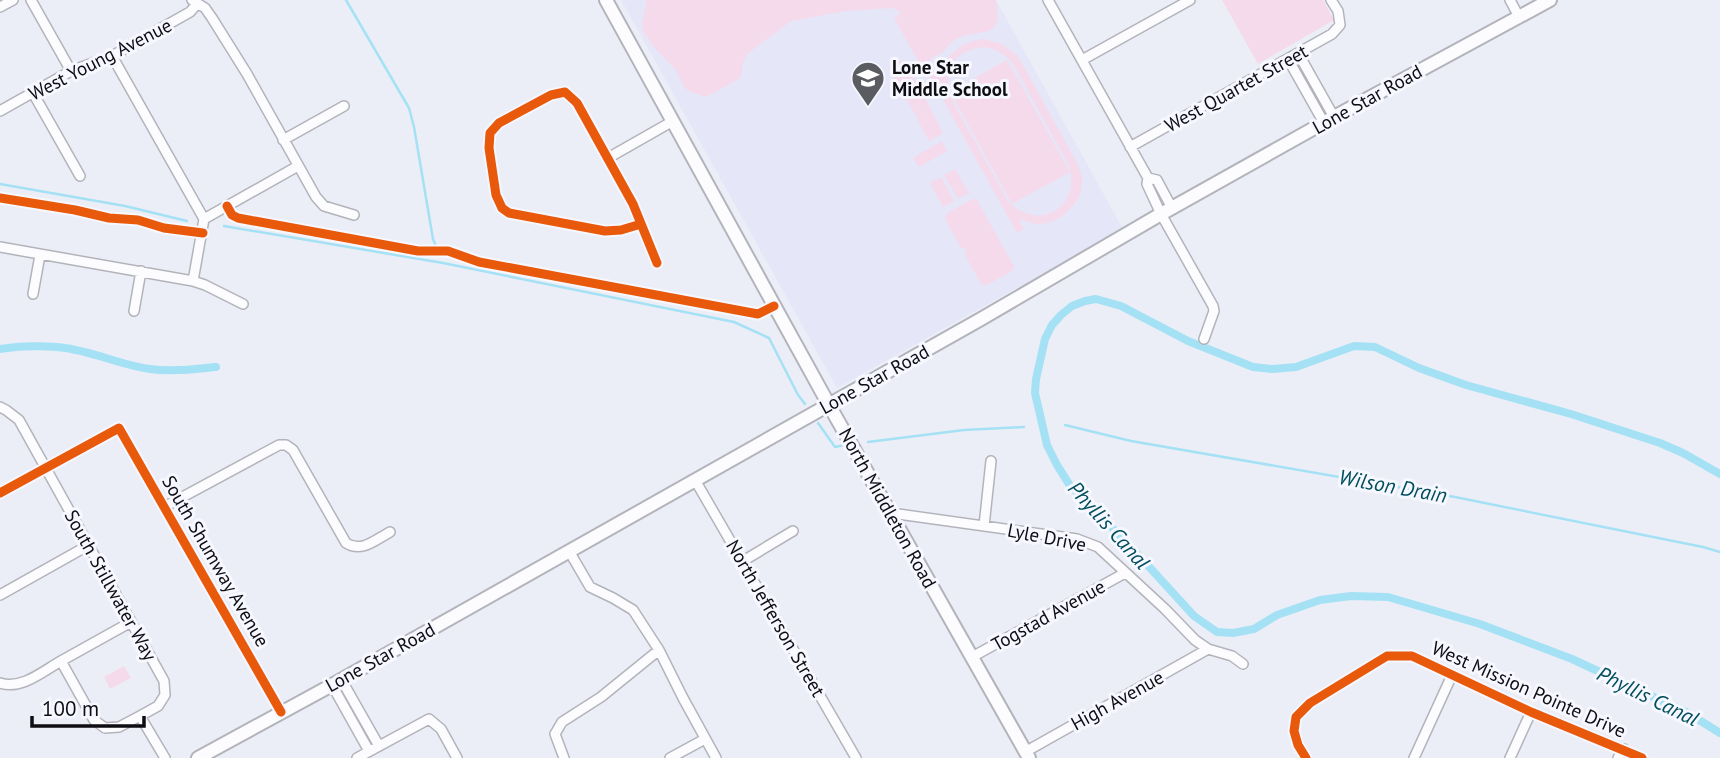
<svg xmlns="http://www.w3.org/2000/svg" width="1720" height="758" viewBox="0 0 1720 758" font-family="'PT Sans',sans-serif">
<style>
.built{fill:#e5e6f8}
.green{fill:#f5daeb;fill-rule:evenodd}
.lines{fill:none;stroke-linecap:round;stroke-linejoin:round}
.stream{stroke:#a5e1f4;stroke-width:2.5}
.canal{stroke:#a5e1f4;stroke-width:8}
.street-casing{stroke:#b3b4bb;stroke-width:12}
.secondary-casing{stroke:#b3b4bb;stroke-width:16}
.street{stroke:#fcfcfe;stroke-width:9}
.secondary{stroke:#fcfcfe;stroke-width:12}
.cycleway-casing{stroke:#f7f8ff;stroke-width:13}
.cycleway{stroke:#e8590c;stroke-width:9}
.labels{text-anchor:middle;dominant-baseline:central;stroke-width:6;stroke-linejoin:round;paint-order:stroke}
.street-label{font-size:19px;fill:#0d0d12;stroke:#f7f8ff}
.poi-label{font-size:19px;font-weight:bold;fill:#0d0d12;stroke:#f7f8ff;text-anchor:start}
.water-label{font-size:21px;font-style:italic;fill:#004d5c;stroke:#f7f8ff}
</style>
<rect width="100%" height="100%" fill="#eceef7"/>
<!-- built -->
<path class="built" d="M621,0H996L1123,229L837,388Z"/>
<!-- green -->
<path class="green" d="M647,0H996C1005,43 977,27 956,39C951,42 948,47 944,51C940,54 934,57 930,59L931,63L922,68L894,18L901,13L893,8L846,11L791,21L747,54L743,63L741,76L739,79L706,97L689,91L684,87L675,69L655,48L644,33L642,23Z
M1222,0H1323L1334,20L1258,64Z
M982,39L1002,44L1018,56L1077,163C1080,170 1083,177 1082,185C1080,205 1060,223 1040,224C1033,224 1026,221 1019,219L1024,229L1017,233L928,73L935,70L940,78C943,56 961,42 982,39ZM983,47C996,49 1005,54 1013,64L1068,164C1084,206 1039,234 1008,201L951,98C942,70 954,51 983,47Z
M904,60L916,83L902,91L889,68Z
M1007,60L1070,172L1012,204L950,92Z
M918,85L943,133L929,141L916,117L926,111L916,116L903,93Z
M942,141L947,151L919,167L913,158Z
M955,169L969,193L958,199L944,175Z
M941,177L954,201L943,207L930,183Z
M973,199L977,200L1014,266L1012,271L987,285L981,284L965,255L966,249L961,248L945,219L947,213Z
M124,666L131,678L110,689L104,677Z"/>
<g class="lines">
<!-- stream -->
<path class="stream" d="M346,0L409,108L414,127L433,239L436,246
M0,184L125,206L187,221
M224,226L443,263L734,322L769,338L798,395L805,404
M818,423L835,447L844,445
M1065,425L1131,441L1455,497L1703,547L1720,552
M868,442L964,430L1024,427"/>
<!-- canal -->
<path class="canal" d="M0,349C19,346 47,345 65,348C94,352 121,365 150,369C172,372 194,369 216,367
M1720,474L1683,453L1660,443L1571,414L1466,385L1419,368L1375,347L1354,346L1296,367L1273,369L1253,367L1188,341L1121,306L1096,299L1085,301L1072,306L1061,315L1052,325L1045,339L1036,379L1035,393L1047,445L1057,465L1069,484L1131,547L1194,616L1217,632L1233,633L1254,629L1277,615L1320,600L1351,596L1388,597L1480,624L1572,659L1688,713L1720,733"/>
<defs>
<path id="street" d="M31,0L71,71
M192,0L205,8L212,18L247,74L316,197L324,206L354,215
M1048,0L1148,178
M1510,0L1519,17
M0,7L13,0
M1298,53L1334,117
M112,56L204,219L193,281
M1288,59L1324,123
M1082,60L1190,0
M33,93L80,176
M0,111L71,71L112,56L190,12L197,4
M283,140L344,106
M1130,147L1332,34L1340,25L1338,11L1331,0
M608,158L673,121
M1172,208L1157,180L1148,178L1147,184L1161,214L1213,306L1214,311L1204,339
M204,219L298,166
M641,224L621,230L605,231L509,213L502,208L496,195L489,148L490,133L499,123L551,95L565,92L577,103L633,204L657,263
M0,247L193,281L205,285L243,304
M33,294L40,255
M134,311L141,271
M0,407L6,410L19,420L164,681L165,695L158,706L140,716L165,758
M695,480L856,758
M0,493L119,428L281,712
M164,507L279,445H286L293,450L346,543C362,553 375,540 390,532
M891,513L1077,539L1098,547L1165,609L1195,640L1208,649L1232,656L1243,664
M984,526L991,461
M569,551L590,587L613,598L633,610L659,650L683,698L716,758
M743,561L793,531
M0,595L89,545
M972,657L1125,573
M61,661L131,622
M341,679L379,746
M0,683C22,690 43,671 61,661L94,720L105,728L119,727L140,716
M332,685L369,751
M1025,752L1208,649
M357,758L429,719L441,729L457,758
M564,758L555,734L562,722L601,697L659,650
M670,758L705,739
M1306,758L1298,745L1294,731L1296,717L1310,703L1387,656H1412L1531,712L1642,758
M1414,758L1452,675
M1510,758L1531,712
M1618,758L1624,749"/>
<path id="secondary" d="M606,0L829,405L1029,758
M198,758L332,685L981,319L1161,214L1334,117L1550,0"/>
</defs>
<!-- street casing -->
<use href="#street" class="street-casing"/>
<!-- secondary casing -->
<use href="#secondary" class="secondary-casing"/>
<!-- street -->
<use href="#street" class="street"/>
<!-- secondary -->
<use href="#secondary" class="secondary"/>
<defs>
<path id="cycleway" d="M0,198L75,210L109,218L138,220L164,228L203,233
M227,206L232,215L238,218L418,251H448L479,262L758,314L774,306
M641,224L621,230L605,231L509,213L502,208L496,195L489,148L490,133L499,123L551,95L565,92L577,103L633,204L657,263
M0,493L119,428L281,712
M1306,758L1298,745L1294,731L1296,717L1310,703L1387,656H1412L1531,712L1642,758"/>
</defs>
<!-- cycleway casing -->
<use href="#cycleway" class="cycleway-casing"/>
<!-- cycleway -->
<use href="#cycleway" class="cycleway"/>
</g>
<!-- icons -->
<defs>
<symbol id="school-pin" viewBox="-11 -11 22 30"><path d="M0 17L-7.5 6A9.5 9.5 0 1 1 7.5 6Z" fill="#5b5c62" stroke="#f7f8ff"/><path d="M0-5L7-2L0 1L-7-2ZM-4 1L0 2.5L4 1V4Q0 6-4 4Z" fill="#fff"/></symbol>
</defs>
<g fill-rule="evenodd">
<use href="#school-pin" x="849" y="59" width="38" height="52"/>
</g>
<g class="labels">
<!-- street labels -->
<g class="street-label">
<text transform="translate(100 59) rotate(-27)">West Young Avenue</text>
<text transform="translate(1236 88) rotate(-29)">West Quartet Street</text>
<text transform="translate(1367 99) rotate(-29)">Lone Star Road</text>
<text transform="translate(874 379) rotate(-29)">Lone Star Road</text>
<text transform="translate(888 508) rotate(61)">North Middleton Road</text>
<text transform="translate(1047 537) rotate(11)">Lyle Drive</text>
<text transform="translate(216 561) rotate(60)">South Shumway Avenue</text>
<text transform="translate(111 585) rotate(61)">South Stillwater Way</text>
<text transform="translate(1048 615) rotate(-29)">Togstad Avenue</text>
<text transform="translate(776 618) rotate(60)">North Jefferson Street</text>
<text transform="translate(380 657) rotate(-29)">Lone Star Road</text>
<text transform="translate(1529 689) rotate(24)">West Mission Pointe Drive</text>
<text transform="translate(1117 700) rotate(-29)">High Avenue</text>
</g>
<!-- poi labels -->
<g class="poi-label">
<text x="892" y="67">Lone Star<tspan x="892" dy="22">Middle School</tspan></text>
</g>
<!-- water labels -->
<g class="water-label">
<text transform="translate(1393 486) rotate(10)">Wilson Drain</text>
<text transform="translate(1109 525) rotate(48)">Phyllis Canal</text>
<text transform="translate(1648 696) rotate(26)">Phyllis Canal</text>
</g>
</g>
<!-- scale -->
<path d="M32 716v10h112v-10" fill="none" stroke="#0d0d12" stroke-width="3.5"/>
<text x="42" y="716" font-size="21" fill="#0d0d12" stroke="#f7f8ff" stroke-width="5" paint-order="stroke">100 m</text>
</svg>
